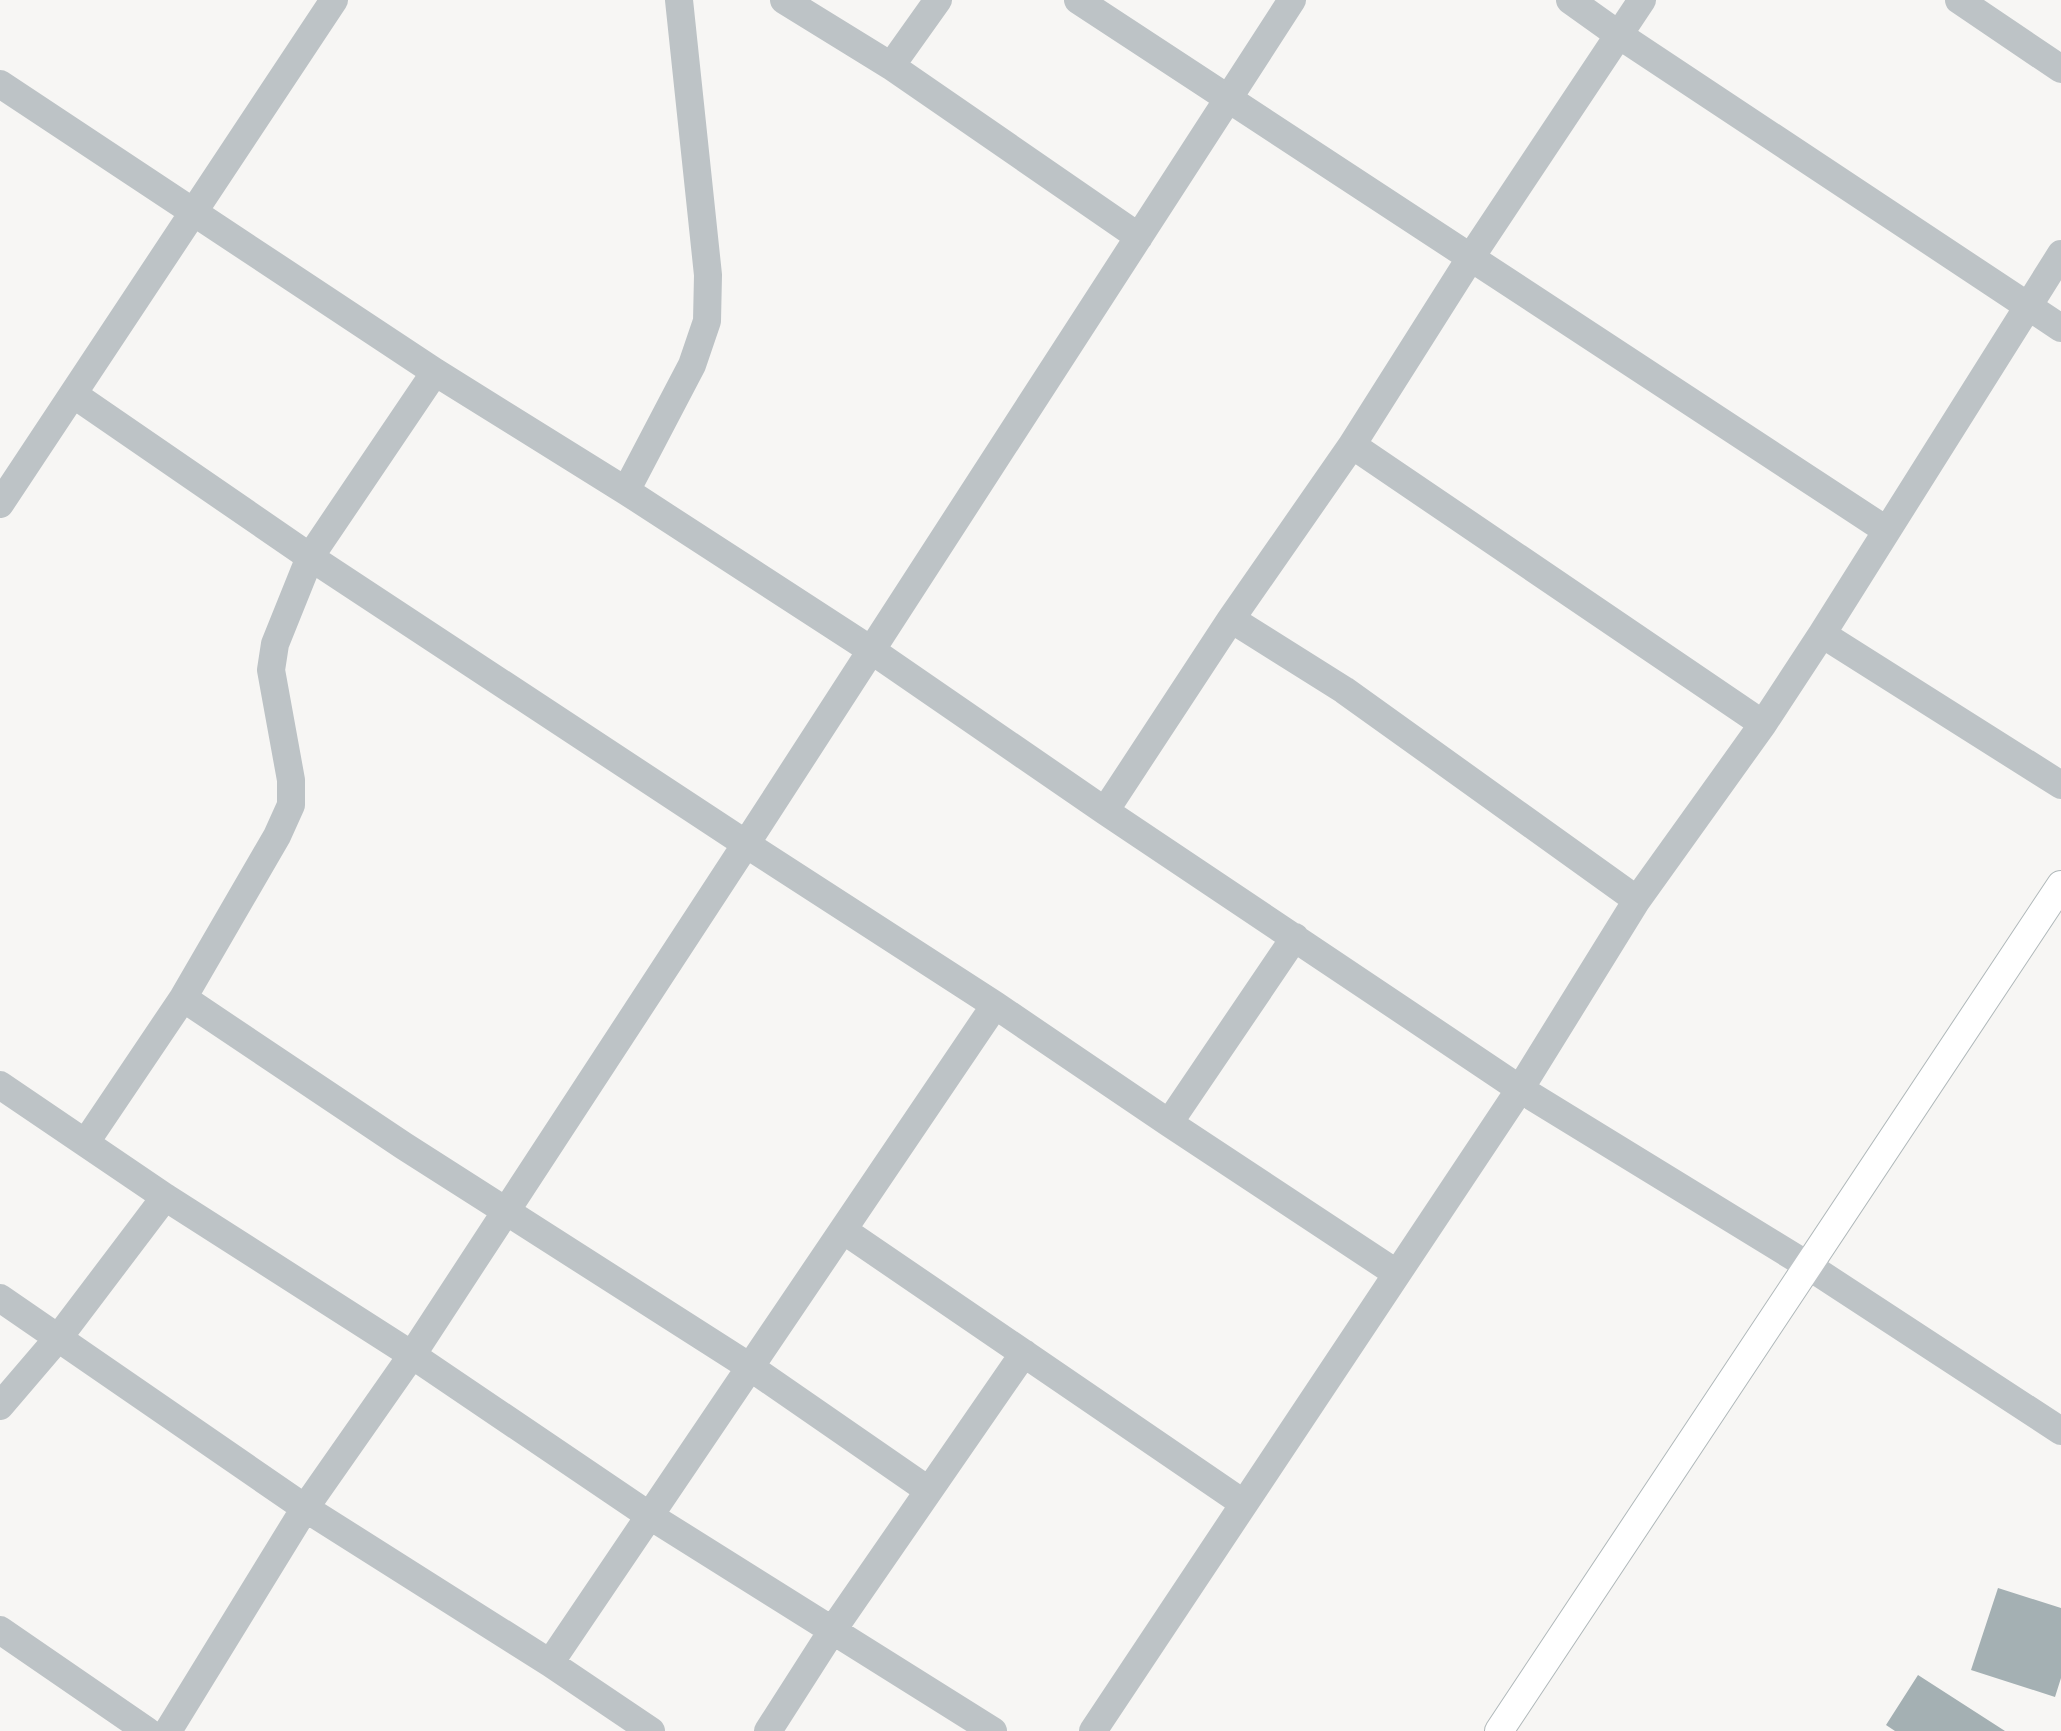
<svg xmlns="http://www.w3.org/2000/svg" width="2061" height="1731" viewBox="0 0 2061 1731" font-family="'IBM Plex Sans',sans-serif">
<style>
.building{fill:#a4b0b3}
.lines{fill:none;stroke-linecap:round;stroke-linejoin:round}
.secondary-casing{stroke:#b0b8ba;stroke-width:30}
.street{stroke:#bdc3c6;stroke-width:28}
.secondary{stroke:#fff;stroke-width:28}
</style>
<rect width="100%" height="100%" fill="#f7f6f4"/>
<!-- building -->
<path class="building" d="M1998,1588L2061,1608V1678L2055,1697L1971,1670Z
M1918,1675L2005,1731H1895L1886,1725Z"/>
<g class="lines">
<defs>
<path id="secondary" d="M1499,1731L2061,885"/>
</defs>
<!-- secondary casing -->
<use href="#secondary" class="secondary-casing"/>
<!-- street -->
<path class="street" d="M784,0L891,66L1139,237
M1078,0L1886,530
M1570,0L1619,35L2061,328
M1959,0L2061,69
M891,66L938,0
M0,84L435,372L626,491L871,650L1105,811L1520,1089L1807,1265L2061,1431
M73,394L310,557L746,844L995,1005L1169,1123L1396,1273
M1352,445L1763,724
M626,491L692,365L707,321L708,275L679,0
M0,504L334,0
M1231,619L1344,690L1637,900
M1822,634L2061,785
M1105,811L1231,619L1352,445L1471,257L1642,0
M183,998L404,1146L750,1367L928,1490
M0,1085L165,1197L412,1355L650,1516L993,1731
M1169,1123L1295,937
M86,1142L183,998L277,836L291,805V780L271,670L275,644L310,557L435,372
M843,1230L1243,1503
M0,1298L305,1508L550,1663L651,1731
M0,1406L59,1337L165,1197
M0,1630L147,1731
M550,1663L995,1005
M168,1731L305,1508L412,1355L746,844L1292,0
M768,1731L832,1631L1024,1353
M1093,1731L1520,1089L1637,900L1763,724L1822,634L2061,254"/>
<!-- secondary -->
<use href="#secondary" class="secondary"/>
</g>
</svg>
